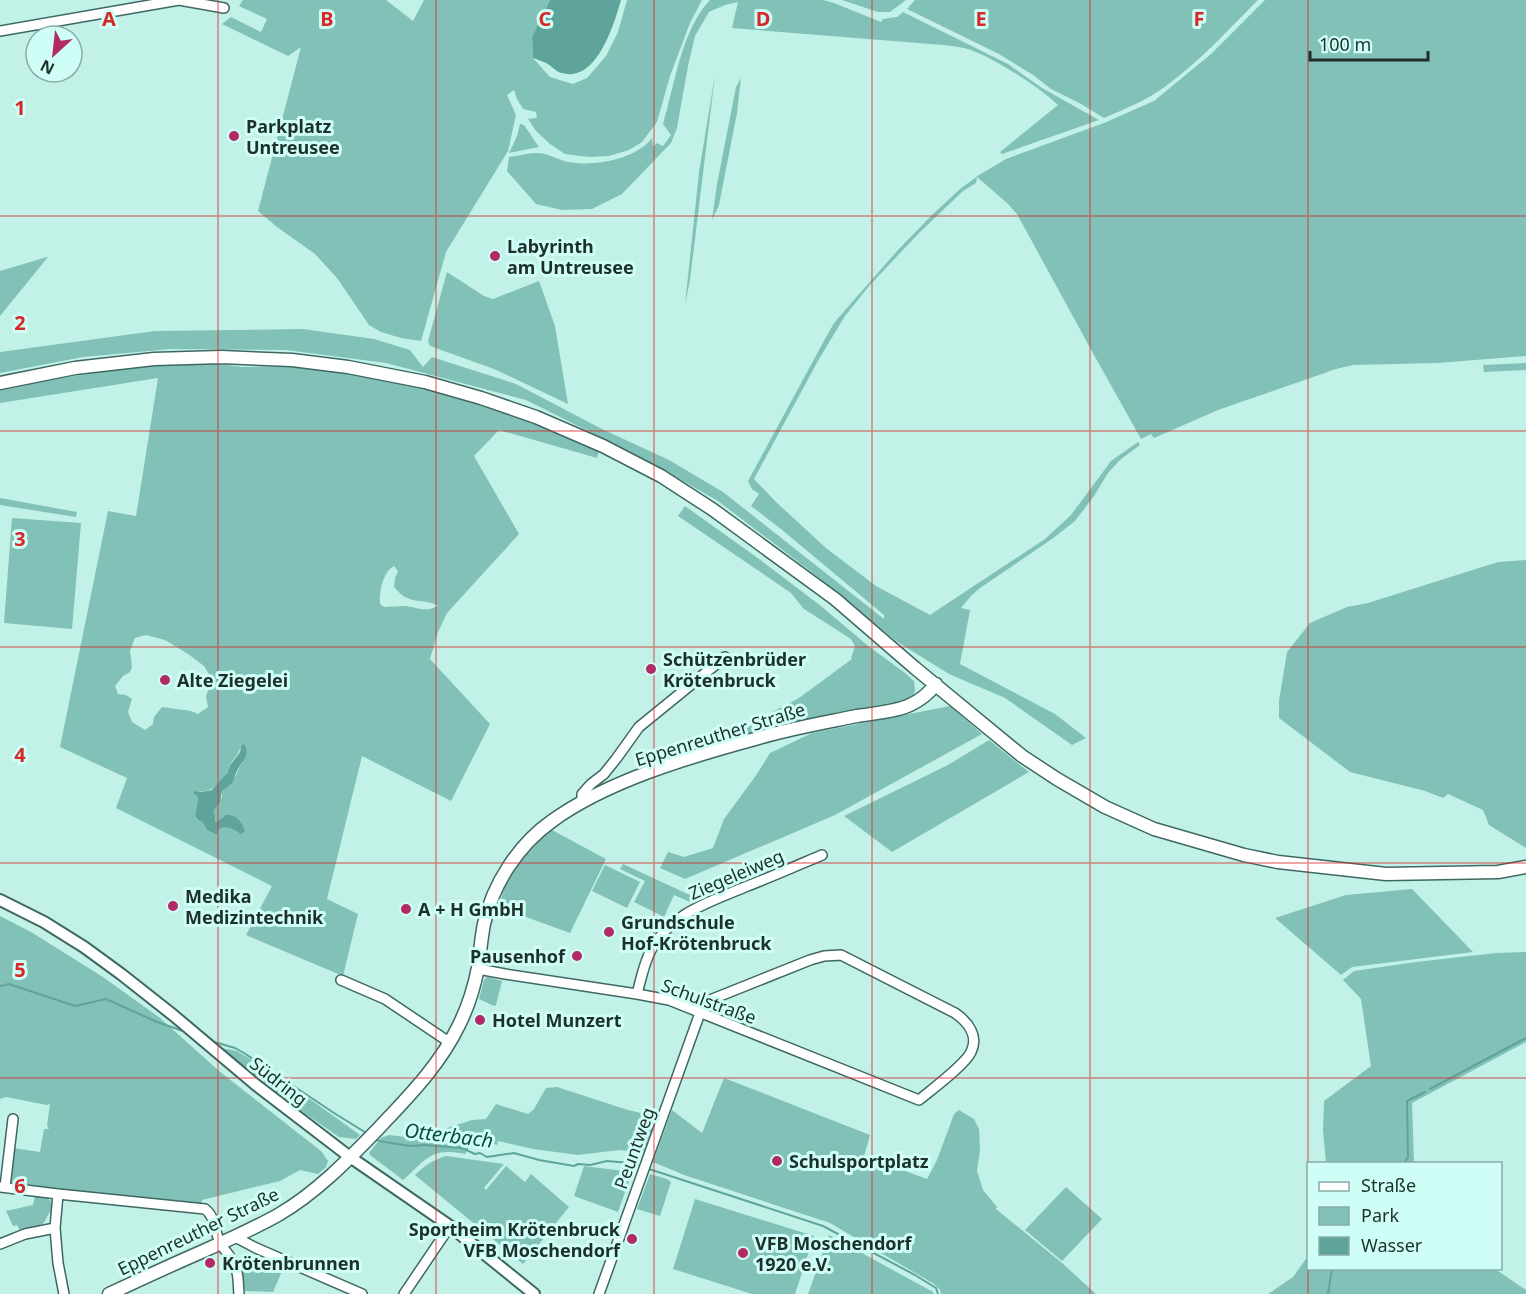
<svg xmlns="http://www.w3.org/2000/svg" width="1526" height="1294" viewBox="0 0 1526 1294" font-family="'Noto Sans',sans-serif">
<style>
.green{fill:#82c1b7;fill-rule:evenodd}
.water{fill:#5fa49a}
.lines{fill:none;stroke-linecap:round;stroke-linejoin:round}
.stream{stroke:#5fa49a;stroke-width:2}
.minor-casing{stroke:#3e6862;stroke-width:12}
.tertiary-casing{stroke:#3e6862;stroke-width:14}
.secondary-casing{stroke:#3e6862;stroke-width:15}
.minor{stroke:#fff;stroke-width:9}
.tertiary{stroke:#fff;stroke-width:10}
.secondary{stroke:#fff;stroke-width:12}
.grid{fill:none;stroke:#d62828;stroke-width:1.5;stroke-opacity:0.55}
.poi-dot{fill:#b32965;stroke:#cffef6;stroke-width:2}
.labels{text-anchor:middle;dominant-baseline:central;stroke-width:6;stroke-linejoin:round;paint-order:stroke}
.poi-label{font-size:18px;font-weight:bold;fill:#1e302d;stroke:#cffef6;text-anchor:start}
.street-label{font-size:18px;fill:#1e302d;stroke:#cffef6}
.water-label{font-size:20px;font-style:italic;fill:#0b4b43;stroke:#cffef6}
.grid-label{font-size:20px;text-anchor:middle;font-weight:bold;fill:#d62828;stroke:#cffef6;stroke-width:6;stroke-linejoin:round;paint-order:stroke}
</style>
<rect width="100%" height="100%" fill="#c2f1e8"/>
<!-- green -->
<path class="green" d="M243,0H386L413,21L424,0H550L532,37L533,58L550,77L573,84L587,78L606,56L618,32L627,0H702L690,23L670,76L657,122L642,142L629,150L609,156L589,157L565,154L550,144L536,131L528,119L537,118L536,112L523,109L517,99L514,90L507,95L516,115L508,151L446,252L421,341L401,338L381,332L369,325L337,278L315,254L277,227L258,211L301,47L288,56L222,24L231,17L261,32L267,19L239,6Z
M710,0H823L834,3L881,22L883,19L897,17L903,12L1008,64L1042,88L1099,120L1002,154L1000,152L1058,105C1040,87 995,59 971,50C962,47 952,46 943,45L732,28L738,2L725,5L709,12L695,36L688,66L677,128L671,143L622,194L592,209L562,210L536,204L507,171L509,157C518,156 528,153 537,153C547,153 555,158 564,161C590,168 636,160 652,138L653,147L657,143L663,146L671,135L663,124C675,84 681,31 710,0Z
M842,0H906L890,12H878Z
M915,0H1258C1228,30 1200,61 1166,86C1147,100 1125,109 1104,118L1081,104L1051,89L1033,75L999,54L907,9Z
M1265,0H1526V356L1437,363L1353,365L1336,369L1218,410L1154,438L1151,434L1141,439L1094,355L1017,214L1007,203L977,177L976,183L963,191L920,232L869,286L845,316L819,359L754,479L776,502L826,548L876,586L930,615L1045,539L1071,515L1111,461L1138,442L1140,445L1120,460L1108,473L1094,496L1075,521L1052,539L980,588L971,596L961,608L970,610L960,664L1055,714L1086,738L1072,745L1005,698L949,674L896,641L809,570L718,501L646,460L526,400L386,363L286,350L171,349L83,357L0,373V352L155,331L303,329L374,339L410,350L423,367L432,357L516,384L602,429L669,460L723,492L884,619V615L781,529L751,506L759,494L752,489L748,481L825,339L834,323L853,301L898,250L932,215L960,189L979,175L1006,159L1104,123L1154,101L1211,54Z
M715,75L690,280L685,305L699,172Z
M741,78L737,113L719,205L712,220L717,184L736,87Z
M520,124L524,125L539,147L509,153L517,136Z
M47,257H48L0,316V271Z
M447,272L484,296L493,299L539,281L555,326L568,404L494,369L430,346L428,341Z
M210,363L243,367L306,366L378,373L514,414L599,451L597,458L499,430L474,456L519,534L447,613L438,632L430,659L490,724L451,801L362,756L327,899L358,914L343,976L246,935L272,886L116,808L127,778L60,747L108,511L136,516L158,378L0,403V387L157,364ZM394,566L398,571L395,578L394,587C397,590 401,595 405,597C415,603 427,599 438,606C424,613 418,607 404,606C398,606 391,607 384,607L380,604C379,591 383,572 394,566ZM146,635L165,640L188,654L204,666L210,676L211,683L206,696L208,707L198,714L191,711L162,707L154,717L153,724L145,730L132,722L128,712L132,699L126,695L118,694L115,686L123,676L130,672L132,667L130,651L135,638ZM241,746L243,762C238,769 237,774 233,781C231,785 226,788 222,791V797L212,811L215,818L214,822H217L224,816L238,833C233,828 225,826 219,829L217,835L207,830L203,823L197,819L195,815L198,800L196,791C209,794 222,784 227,772C229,769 230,766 231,763C235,757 239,753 241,746Z
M1526,363V370L1484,372L1483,365Z
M0,498L77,512L76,517L0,505Z
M685,506L755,556L821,606L867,645L905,673L914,681L915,690L913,697L906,700L834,713L735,737L761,718L799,698L852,659L851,658L855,646L851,639L804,609L791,593L678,516Z
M12,518L81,523L72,629L4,623Z
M1526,560V848L1489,825L1483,810L1448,794L1443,798L1425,791L1350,772L1279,718V701L1287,652L1310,623L1347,607L1368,603L1498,562Z
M950,706L982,734L835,815L685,879L660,868L668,852L684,857L713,848L724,819L757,774L770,753L812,733Z
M989,740L1029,772L892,852L844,816L948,765Z
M550,829L606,859L570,933L501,908C500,876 531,851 550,829Z
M623,864L692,896L690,902L674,895L664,917L634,902L645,881L620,869Z
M605,865L640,882L627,908L592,891Z
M1412,889L1473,952L1352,967L1341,975L1275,918L1346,895Z
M0,916L31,932L103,977L160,1018L219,1071L321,1151L328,1161L326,1167L318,1174L300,1170L280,1181L202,1200L200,1207L9,1185L13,1148L40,1152L44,1129H49L47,1126L50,1104L47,1105L6,1097L0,1099Z
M1526,952V1042L1412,1103L1414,1163H1326L1323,1131L1324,1101L1371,1066L1361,999L1343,980L1354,971L1416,962L1496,953Z
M487,977L502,981L496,1005L494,1006L479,999L484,980Z
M222,1048L237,1051L275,1074L360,1135L356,1139L339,1137L290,1103L243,1067Z
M724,1078L870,1135L864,1156L927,1179L937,1160L954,1114L959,1110L974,1119L979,1129L980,1151L977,1171L983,1190L997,1207L996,1209L1062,1263L1096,1294H941L940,1290L934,1284L830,1223L684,1175L653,1162L672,1110L702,1133Z
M557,1087L628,1110L659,1117L645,1153L619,1150L578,1155L533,1149L498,1141L497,1145L474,1138L465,1154C430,1147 427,1159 403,1180L370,1155L369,1153L381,1138L389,1135L414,1138L430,1135L450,1127L472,1120L486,1119L496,1104L528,1114L534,1109L546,1088Z
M446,1156L504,1164L484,1188L486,1190L506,1166L525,1182L531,1174L569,1207L523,1264L415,1175C425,1165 433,1160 446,1156Z
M584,1166L632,1172L618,1212L574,1196Z
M650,1174L667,1179L671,1182L660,1216L637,1209Z
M1066,1187L1102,1219L1062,1261L1025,1230Z
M35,1196L47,1198L51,1201V1210L43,1224L20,1231L17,1225L13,1226L6,1211L33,1205Z
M695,1199L814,1236L795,1294H752L673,1269Z
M829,1235L933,1292L934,1294H808Z
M248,1256L260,1258L283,1269L273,1292L245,1291C243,1279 237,1264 248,1256Z
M1308,1256V1268L1495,1269L1526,1290V1294H1268L1293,1277Z"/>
<!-- water -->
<path class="water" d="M550,0H621C614,24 597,83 562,73C556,72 552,66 546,63C542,61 538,60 533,58L532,37Z
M244,744C251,755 242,761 237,771C234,776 235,781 230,785C228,787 225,789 222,791L220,802L213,811L215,815V822H217C219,820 224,816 226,815C235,813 243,823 245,831L241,834C233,830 228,825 219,829L217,835L207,830L203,823L197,819L195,815L198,800L197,796L194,794V791L202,792L212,790L227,773L231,764L240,752L241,746Z"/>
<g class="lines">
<!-- stream -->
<path class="stream" d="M0,986L9,984L75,1006L106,999L157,1022L186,1032
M211,1041L235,1048L244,1053L334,1113L368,1134
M1430,1089L1526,1038
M375,1138L379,1141L410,1146L425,1145L462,1148L475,1154L480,1153L487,1157L514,1153L539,1160L574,1166L578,1164L590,1165L607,1161L630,1163L641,1166
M1404,1163L1408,1157L1407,1101L1425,1092
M646,1168L823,1226L915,1275L936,1288L938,1294
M1328,1294L1332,1268"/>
<defs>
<path id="minor" d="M0,31L179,0L224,8
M582,802V794L591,784L604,774L616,759L639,727L725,657
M478,969L505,974L637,994L669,1000L919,1100C931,1090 965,1065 971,1052C979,1036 968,1022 955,1013L841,955L824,956L810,960L705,1002L700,1013L599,1294
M341,980L385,999L449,1042
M637,994C641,979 644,963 651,950C671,913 710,902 745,887C771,877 796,866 822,855
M0,1187L58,1194L205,1209C216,1217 214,1233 221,1244C226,1253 234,1259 236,1269C239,1277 238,1286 239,1294
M5,1187L13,1119
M58,1194L55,1228L58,1263L64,1294
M236,1237L239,1239L256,1248L362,1294
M0,1244L25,1234L55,1228
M404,1294L450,1226"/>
<path id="tertiary" d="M0,900L44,922L84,947L121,974L173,1015L256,1085L350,1157L450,1226L534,1294"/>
<path id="secondary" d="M0,383L75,368L154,359L221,357L292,360L348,367L425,382L481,398L536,417L603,446L661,476L712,509L835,599L915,668L1022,756L1057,779L1105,807L1154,829L1244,855L1278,862L1386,874L1498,872L1526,867
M109,1294C139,1280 169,1266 199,1253C226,1241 253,1229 278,1215C316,1193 348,1160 378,1129C408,1097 440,1065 459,1025C468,1007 474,988 478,968C480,954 481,939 484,924C493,884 518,845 552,821C607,781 689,757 755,739C788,729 823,723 857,716C874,713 895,712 910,705C921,700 929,693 936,684"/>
</defs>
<!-- minor casing -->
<use href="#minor" class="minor-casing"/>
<!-- tertiary casing -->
<use href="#tertiary" class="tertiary-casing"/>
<!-- secondary casing -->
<use href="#secondary" class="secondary-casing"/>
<!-- minor -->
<use href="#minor" class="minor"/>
<!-- tertiary -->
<use href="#tertiary" class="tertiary"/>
<!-- secondary -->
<use href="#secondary" class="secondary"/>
</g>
<!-- grid -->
<path class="grid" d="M218,0V1294M436,0V1294M654,0V1294M872,0V1294M1090,0V1294M1308,0V1294M0,216H1526M0,431H1526M0,647H1526M0,863H1526M0,1078H1526"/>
<!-- markers -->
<g class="poi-dot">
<circle cx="234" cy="136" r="6"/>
<circle cx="495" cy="256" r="6"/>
<circle cx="651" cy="669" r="6"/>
<circle cx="165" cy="680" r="6"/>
<circle cx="173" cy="906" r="6"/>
<circle cx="406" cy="909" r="6"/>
<circle cx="609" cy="932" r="6"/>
<circle cx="577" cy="956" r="6"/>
<circle cx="480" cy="1020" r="6"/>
<circle cx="777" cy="1161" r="6"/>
<circle cx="632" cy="1239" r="6"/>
<circle cx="743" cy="1253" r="6"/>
<circle cx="210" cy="1263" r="6"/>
</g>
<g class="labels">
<!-- poi labels -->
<g class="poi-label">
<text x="246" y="126">Parkplatz<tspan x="246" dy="21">Untreusee</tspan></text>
<text x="507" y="246">Labyrinth<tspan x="507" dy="21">am Untreusee</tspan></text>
<text x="663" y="659">Schützenbrüder<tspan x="663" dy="21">Krötenbruck</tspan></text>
<text x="177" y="680">Alte Ziegelei</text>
<text x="185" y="896">Medika<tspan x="185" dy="21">Medizintechnik</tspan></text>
<text x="418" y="909">A + H GmbH</text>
<text x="621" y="922">Grundschule<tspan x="621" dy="21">Hof-Krötenbruck</tspan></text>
<text x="565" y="956" text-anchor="end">Pausenhof</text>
<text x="492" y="1020">Hotel Munzert</text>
<text x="789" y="1161">Schulsportplatz</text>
<text x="620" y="1229" text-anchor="end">Sportheim Krötenbruck<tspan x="620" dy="21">VFB Moschendorf</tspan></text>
<text x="755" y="1243">VFB Moschendorf<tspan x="755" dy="21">1920 e.V.</tspan></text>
<text x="222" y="1263">Krötenbrunnen</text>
</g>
<!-- street labels -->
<g class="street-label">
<text transform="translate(720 734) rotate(-17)">Eppenreuther Straße</text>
<text transform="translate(736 874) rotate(-23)">Ziegeleiweg</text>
<text transform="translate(709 1001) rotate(20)">Schulstraße</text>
<text transform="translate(279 1081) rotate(38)">Südring</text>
<text transform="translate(634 1148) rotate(-70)">Peuntweg</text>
<text transform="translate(198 1231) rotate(-26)">Eppenreuther Straße</text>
</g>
<!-- water labels -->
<g class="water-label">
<text transform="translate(449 1135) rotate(7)">Otterbach</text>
</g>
</g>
<g class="grid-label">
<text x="109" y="26">A</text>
<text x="327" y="26">B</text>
<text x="545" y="26">C</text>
<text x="763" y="26">D</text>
<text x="981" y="26">E</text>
<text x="1199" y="26">F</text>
<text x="20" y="115">1</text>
<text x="20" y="330">2</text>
<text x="20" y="546">3</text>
<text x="20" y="762">4</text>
<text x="20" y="977">5</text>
<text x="20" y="1193">6</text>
</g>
<!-- legend -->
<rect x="1307" y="1162" width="195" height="108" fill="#cffef6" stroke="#88aca6" stroke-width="1.5"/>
<rect x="1319" y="1182" width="30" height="9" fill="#ffffff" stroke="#88aca6" stroke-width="1.5"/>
<text x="1361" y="1192" font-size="18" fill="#1e302d">Straße</text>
<rect x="1319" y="1207" width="30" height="18" fill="#82c1b7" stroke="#88aca6" stroke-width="1.5"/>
<text x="1361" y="1222" font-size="18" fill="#1e302d">Park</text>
<rect x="1319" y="1237" width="30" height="18" fill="#5fa49a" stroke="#88aca6" stroke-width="1.5"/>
<text x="1361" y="1252" font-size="18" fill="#1e302d">Wasser</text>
<!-- north arrow -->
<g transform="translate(54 54) rotate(207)"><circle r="28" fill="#cffef6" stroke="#88aca6" stroke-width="1.5"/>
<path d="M0-4.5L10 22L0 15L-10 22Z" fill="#b32965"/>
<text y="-9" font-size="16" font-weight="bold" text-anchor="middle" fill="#1e302d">N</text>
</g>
<!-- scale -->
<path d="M1310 51v9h118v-9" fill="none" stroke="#1e302d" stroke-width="3"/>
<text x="1319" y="51" font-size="18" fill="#1e302d" stroke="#cffef6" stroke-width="4.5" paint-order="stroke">100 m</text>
</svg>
